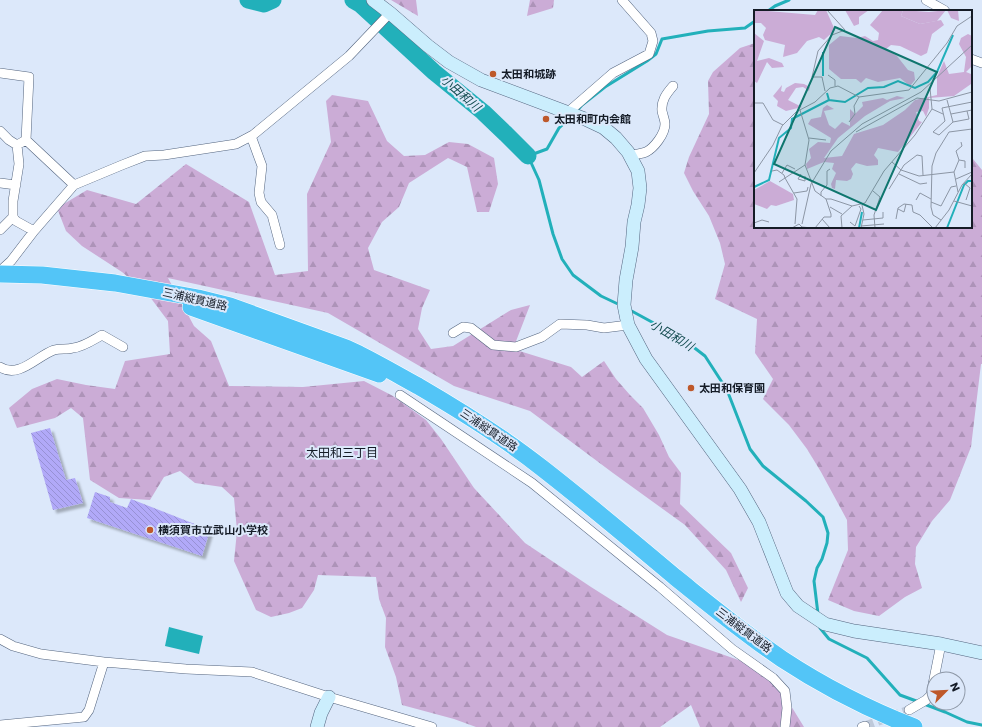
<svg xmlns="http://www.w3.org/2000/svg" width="982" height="727" viewBox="0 0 982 727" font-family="Poppins,'Noto Sans JP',sans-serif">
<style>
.forest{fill:url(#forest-firs)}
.water{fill:#22b0ba}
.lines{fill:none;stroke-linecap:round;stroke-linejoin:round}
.stream{stroke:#22b0ba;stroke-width:3}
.river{stroke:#22b0ba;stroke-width:17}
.building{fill:url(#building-back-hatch);filter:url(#shadow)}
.street-tunnel{stroke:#bec9da;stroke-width:9;stroke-dasharray:9 4.5;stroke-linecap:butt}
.street-casing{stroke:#54657f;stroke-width:10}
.secondary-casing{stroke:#54657f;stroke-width:14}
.highway-casing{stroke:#fff;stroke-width:18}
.street{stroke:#fff;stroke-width:9}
.secondary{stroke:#cbeefd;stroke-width:13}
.highway{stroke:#53c5f7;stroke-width:17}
.poi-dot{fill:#be582a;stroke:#dce8fa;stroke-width:1.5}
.labels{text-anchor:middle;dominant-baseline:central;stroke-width:4;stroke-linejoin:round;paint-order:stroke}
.poi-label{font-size:11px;font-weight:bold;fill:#141b26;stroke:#dce8fa;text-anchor:start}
.street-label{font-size:11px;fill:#141b26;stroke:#dce8fa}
.water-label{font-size:12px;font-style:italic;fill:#114a4e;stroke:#dce8fa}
.neighbourhood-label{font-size:12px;fill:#141b26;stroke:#dce8fa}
.inset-river{fill:none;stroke:#22b0ba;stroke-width:2}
.inset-road{fill:none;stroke:#8c96a5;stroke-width:1}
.view{fill:#0f766e;fill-opacity:0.15;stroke:#0f766e;stroke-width:2}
.inset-edge{fill:none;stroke:#141b26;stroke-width:2}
</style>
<defs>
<pattern id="forest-firs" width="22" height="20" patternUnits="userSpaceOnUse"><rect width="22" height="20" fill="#cbacd6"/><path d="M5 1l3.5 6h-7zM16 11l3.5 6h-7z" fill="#ad93b8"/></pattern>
<pattern id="building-back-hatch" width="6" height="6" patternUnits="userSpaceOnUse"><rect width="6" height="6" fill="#b1a9f8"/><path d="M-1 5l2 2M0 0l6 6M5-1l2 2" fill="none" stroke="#9791d4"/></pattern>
<filter id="shadow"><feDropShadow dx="3.5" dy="3.5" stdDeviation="1" flood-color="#0004"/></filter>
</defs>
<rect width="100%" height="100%" fill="#dce8fa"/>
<!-- forest -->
<path class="forest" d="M391,0H416L418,16Z
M530,0H554L553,8L527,16Z
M755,43V227H971V153L973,159L982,170V364H981L971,447L950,500L932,521L916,547L915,564L922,588L905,597L879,616L854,611L828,600L848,550L847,520L821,472L807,449L789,425L763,399L773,379L755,353L757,319L715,299L725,264L720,243L709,216L693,191L684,173L689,157L709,114L708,81L713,72L740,48Z
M332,95L368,101L387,141L404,156L425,155L449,142L468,144L494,158L498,184L489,212H477L467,167L448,158L409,183L399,207L382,222L368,248L374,270L430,290L422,308L418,329L431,349L453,346L511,310L530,305L513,349L571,367L582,377L604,361L616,379L630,395L643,408L659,435L669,457L681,473L680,504L731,553L748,588L741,602L726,570L685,525L613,473L530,411L454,386L328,313L168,278L194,326L211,341L229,386L303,387L364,381L393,396L426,420L441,439L474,488L525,543L591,587L667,635L750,664L759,667L788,701L804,727H700L691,705L660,727H476L454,719L402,705L396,677L385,647L386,618L379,599L376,577L318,575L314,590L302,608L289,613L271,617L256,610L234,561L237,531L234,498L222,487L195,483L180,471L164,477L150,500L119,498L90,480L83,418L71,408L55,418L17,428L9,408L32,389L57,379L86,385L115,389L125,361L170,354L168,321L147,293L122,272L82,246L66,231L57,208L87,190L136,204L186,164L249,202L275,275L308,271L307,194L331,142L326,101Z"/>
<!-- water -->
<path class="water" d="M169,627L203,636L199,654L165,646Z"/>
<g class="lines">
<!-- stream -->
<path class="stream" d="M768,11L775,6L789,0
M576,112L582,105L605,87L647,61L656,54L662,39L708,31L745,28L755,21
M571,117L559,128L547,149L528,156L539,180L553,234L562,259L573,275L601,296L620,305
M628,309L683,339L705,356L727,390L750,449L763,466L806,501L823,517L828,533L827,543L822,559L817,568L814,581L818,614
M820,628L829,639L867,658L900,695L919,702
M924,704L945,712L967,722L982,725"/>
<!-- river -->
<path class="river" d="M248,0L264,4L273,0
M353,0L360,4L434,72L483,112L506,134L528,156"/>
</g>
<!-- building -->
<path class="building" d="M50,428L66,480L75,478L83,503L53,510L31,433Z
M95,492L110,497V502L127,508L131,499L210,530L202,556L87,518Z"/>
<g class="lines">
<!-- street-tunnel -->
<path class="street-tunnel" d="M865,726L909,710"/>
<defs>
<path id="street" d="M926,0L944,10L945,11
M971,59L982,63
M0,73L29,77L26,140
M567,113L613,73L649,54L653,41L651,33L622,0
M0,131L9,140L17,145L26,140L74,185
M251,136L262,166L259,193L261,202L272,215L280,245
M17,145L19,164L13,201V217L16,221L34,231
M630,156C635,154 641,154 646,152C654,148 665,134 665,124C665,120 663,116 662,111C661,101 666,94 673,86
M0,183L16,185
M0,230L13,217
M0,271L11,261L34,231L74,185L122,165L145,156L164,155L236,144L253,135L349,56L390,13
M453,333L463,327L471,328L493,345L516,347L542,337L560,324L587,325L604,328L628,325
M0,367C19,379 37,356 54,350C61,348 67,350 73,348C83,347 93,340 102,335L123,347
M400,395L532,483L660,587L732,649L773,678L785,691L787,708L785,727
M0,639L13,646L41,654L104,662L186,669L252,672L329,697L432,727
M934,679L941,644
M909,710L926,700L931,695L934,679
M0,725L84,717L89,710L104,662
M862,727L865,726"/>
<path id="secondary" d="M373,0L390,13L428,46L449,62L481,80L585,119L604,128L616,138L628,152L638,171L640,188L638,205L634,222L632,247L626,280L624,305L628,325L646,359L740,489L759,522L787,593L798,606L825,624L854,631L941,644L982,653
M317,727L321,713L329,697"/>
<path id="highway" d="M0,274L42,275L115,283L198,298L230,306L346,348L359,354C379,364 398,375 418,386C461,411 503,437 542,468C587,503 631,540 675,577C710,605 745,634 782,659C823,686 868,709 914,727
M191,307L379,374"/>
</defs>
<!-- street casing -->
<use href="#street" class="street-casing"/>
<!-- secondary casing -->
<use href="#secondary" class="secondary-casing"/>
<!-- highway casing -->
<use href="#highway" class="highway-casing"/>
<!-- street -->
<use href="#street" class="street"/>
<!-- secondary -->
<use href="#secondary" class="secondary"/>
<!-- highway -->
<use href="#highway" class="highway"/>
</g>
<!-- markers -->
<g class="poi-dot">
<circle cx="493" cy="74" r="4"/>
<circle cx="546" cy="119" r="4"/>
<circle cx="691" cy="388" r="4"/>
<circle cx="150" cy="530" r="4"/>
</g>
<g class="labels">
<!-- poi labels -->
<g class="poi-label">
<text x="501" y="74">太田和城跡</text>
<text x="554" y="119">太田和町内会館</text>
<text x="699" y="388">太田和保育園</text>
<text x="158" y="530">横須賀市立武山小学校</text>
</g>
<!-- street labels -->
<g class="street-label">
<text transform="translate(195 299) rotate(13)">三浦縦貫道路</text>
<text transform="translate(489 430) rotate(34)">三浦縦貫道路</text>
<text transform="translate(744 630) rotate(37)">三浦縦貫道路</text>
</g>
<!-- water labels -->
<g class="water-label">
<text transform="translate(461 93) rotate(41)">小田和川</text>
<text transform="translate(672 335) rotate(31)">小田和川</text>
</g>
<!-- neighbourhood labels -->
<g class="neighbourhood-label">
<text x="342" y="452">太田和三丁目</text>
</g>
</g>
<!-- overview -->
<g transform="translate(754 10)">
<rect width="218" height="218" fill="#dce8fa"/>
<path d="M1,0L61,5L64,0H72L81,20L70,30L65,27L53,31L43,43L29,47L31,35L11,30L9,25L12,18L7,13H0ZM91,0L103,1L115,0L105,7V14L100,16ZM129,0H149L147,6L166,14L187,10L190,15L178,24L173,43L167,46L146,36L137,35L132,39L143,46L154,60L160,62L161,70L156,76L146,68L124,72L112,68L107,73L102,69H87L75,59V35L86,26L103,28L111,26L119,31L124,30L125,23L116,15ZM193,0H204L205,11L197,8ZM0,23L10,31L3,51L15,48L28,53L30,57L18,58L13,52L3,73L0,71ZM214,24L218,26V56L212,62L217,64V74L200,86L175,88V98L172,107L169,101L162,102L165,111L168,112L144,142L124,138L120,145L124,150V155L113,156L102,153L97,159L99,164L97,169L93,171L82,170L81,179L78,178L77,174L82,163L78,159L80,153L70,152L53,159L52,154L57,148L55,139L64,132L76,133L77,128L54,114L57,109L67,107L69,98L73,95L80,99L70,101L75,115L81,119L88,112L96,116V99L101,104L109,96L108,92L129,88L133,90L143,86L151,88L136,91L111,106L84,128L70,148L88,146L100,124L129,115L151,100L161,90L183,85V67L190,51L195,64L210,62L212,47L205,34L207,28ZM41,73L50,74L56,77L55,81L49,77L42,78L34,90L48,97L32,101L23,96L24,91L19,86L28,75L27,81L30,82L32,78ZM16,171L39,184L40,190L22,196L17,195L13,199L0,194V180Z" fill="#cbacd6"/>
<path d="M149,0L175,2L192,0L183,11L166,14L147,6Z" fill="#cbacd6"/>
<path class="inset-river" d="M69,66V42M73,83L75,90L91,92L114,78L130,77L144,71L161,78L174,72L183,62L199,25M0,177L15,170L25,128L37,118L38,109L75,90M105,218L108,202M193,218L210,175L214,171H218"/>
<path class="inset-road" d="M74,65L81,70V76M71,81L68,67H58L64,41L78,25L91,20L73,0M193,90L199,112M0,93H9L19,110L29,115M178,99L189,104M46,100L55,130L51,155L61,181L72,189L77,204V207H70L61,218M213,101L215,109L199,112L185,125L179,122L191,111L188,98L218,92M197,104L218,100M95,112L101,104L100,96L105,87M102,122L163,88L185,91L218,82M55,128L72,130M205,150L202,141L208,136L207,132M138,152L147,160L165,166L200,162L204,182M18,161L23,160L30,165L31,168L25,172M200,162L205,150L211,151V158M0,163L19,135L28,116L42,102L61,92L76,78L84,76L105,87L155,80L193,33L203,16L218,6M28,163L33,155L41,159M47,164L44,169L51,171V166M145,164L166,174L173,173M202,169L218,162M210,173L216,178L212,190M135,179L150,155L163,145L168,146L169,165M119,181L126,187L120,205L121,218M40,183L53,181L54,177M67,186V182L73,175V161L76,159M72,189H77L98,196L111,193L130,161L161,125L178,99L176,78M162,190L166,183L177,189M200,191L218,196M177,192L187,196L197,177L202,176M76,197L88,204M144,199L150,202L152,194M68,209L76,218M142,209L144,198L150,194L158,195L159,202L166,205L179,218M109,210L129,208V202M187,210L179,205L177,197L178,156L182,143L195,122L218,119M96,212L101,216L107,199L105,196M0,213L8,210L15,212M41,214L43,189L31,168L51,155M48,214L57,174L77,141L108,114L167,82L218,35M107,216L130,214M38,218L45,214L48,217L58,218M88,218L87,206L98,196M107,218L110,204L108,195M181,218L195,200L208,175L218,164"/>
<path class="view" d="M81,17L183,62L122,200L20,154Z"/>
<rect width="218" height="218" class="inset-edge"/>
</g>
<!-- north arrow -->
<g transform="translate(946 691) rotate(66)"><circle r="19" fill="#dce8fa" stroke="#8c96a5"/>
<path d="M0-3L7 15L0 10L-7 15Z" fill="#be582a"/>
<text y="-6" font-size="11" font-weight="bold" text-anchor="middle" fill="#141b26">N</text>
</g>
</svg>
